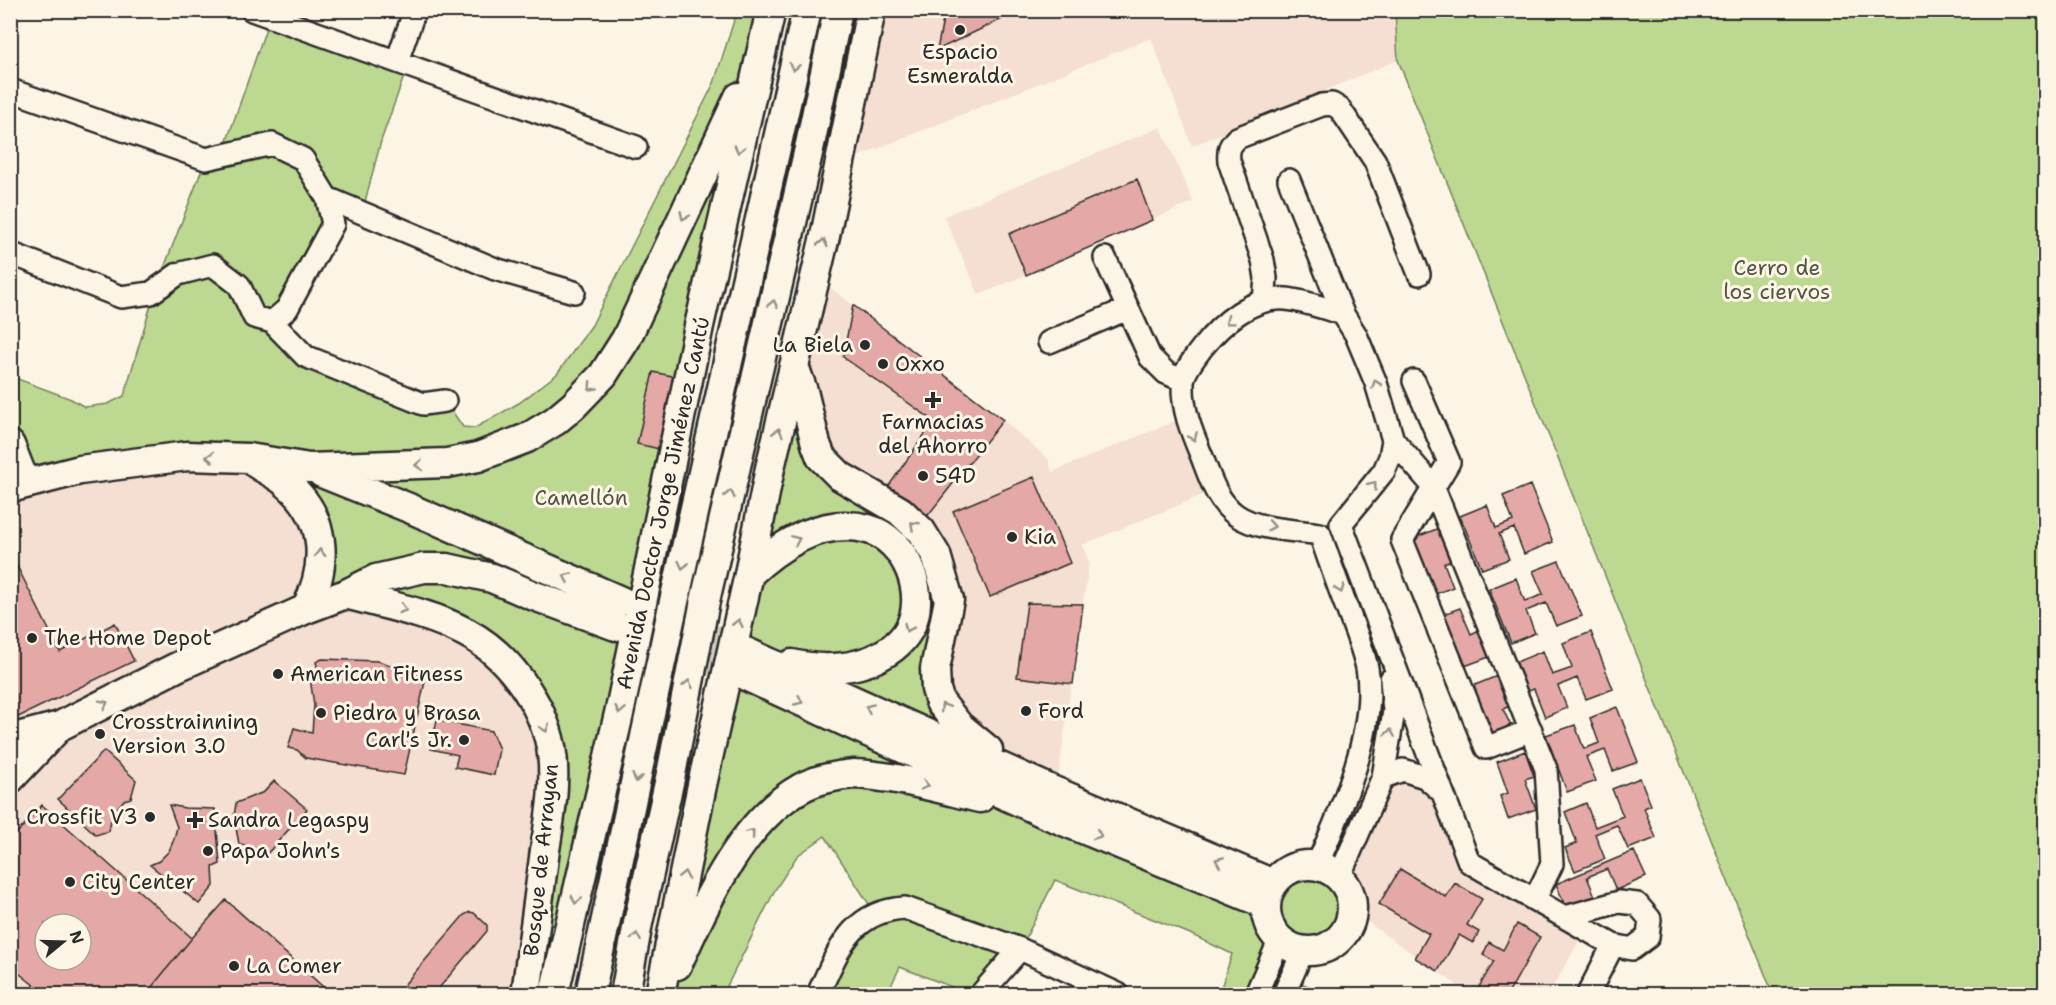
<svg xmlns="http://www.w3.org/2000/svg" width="2056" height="1005" viewBox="0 0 2056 1005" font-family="'Shantell Sans',sans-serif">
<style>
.built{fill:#f5ded2;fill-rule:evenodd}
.green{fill:#bdd991;stroke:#74825e;stroke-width:1.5}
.building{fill:#e4a9a6;stroke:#2b2b2b;stroke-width:1.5;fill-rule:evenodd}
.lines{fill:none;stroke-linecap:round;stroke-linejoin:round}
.secondary-tunnel{stroke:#d2cdc0;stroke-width:28;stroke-dasharray:28 14;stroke-linecap:butt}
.street-casing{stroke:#2b2b2b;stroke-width:26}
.secondary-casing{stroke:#2b2b2b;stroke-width:33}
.street{stroke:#fcf5e5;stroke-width:21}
.secondary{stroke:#fcf5e5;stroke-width:28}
.oneway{stroke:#949088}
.poi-dot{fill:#2b2b2b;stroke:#fcf5e5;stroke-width:2}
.labels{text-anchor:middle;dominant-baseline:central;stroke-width:6;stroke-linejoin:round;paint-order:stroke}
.poi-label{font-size:21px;fill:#2b2b2b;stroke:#fcf5e5;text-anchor:start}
.park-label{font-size:21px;fill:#505644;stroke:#fcf5e5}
.street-label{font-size:21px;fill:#2b2b2b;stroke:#fcf5e5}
</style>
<rect width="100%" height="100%" fill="#fcf5e5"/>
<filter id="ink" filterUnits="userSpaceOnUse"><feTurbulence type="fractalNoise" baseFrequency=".0167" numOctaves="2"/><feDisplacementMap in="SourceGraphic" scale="12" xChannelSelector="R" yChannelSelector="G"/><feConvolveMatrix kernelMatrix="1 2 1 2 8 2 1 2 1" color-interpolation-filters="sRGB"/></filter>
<g filter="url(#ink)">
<!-- built -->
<path class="built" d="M883,11H1395L1398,60L1192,146L1151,38L852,159Z
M1161,127L1193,202L979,295L944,216Z
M815,276L1003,420L1048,459L1052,472L1185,417L1215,490L1082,545L1089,562L1056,792L959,726L840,476L803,391Z
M187,456L285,481L346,594L468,633L548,735L526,994H11V779L42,746L11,739L10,488ZM45,924H81V960H45Z
M1383,777H1425L1469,863L1586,929L1549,994H1470L1353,912L1352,898L1340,875Z"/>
<!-- green -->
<path class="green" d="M737,11H771L641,609L622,601L616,626L635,636L554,994H526L553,784L509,665L392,606L306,609L317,524L249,458L11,488L10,376L71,399L85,407L108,404L124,396L155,291L206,159L222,155L270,17L408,65L381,141L362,213L328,199L333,224L272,321L305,356L445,401L463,427L475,428L519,403L557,374L592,325L714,83Z
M1395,11H2045V994H1773L1398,60Z
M794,366L816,444L936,555L935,669L983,747L1272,884C1289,869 1304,859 1326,869C1330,871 1336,872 1339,875C1344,878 1346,885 1349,891C1367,935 1319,967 1280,940L1256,994H1219L1232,954L1188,933L1055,880L1020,949L981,994H970L900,967L887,994H818L876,915L825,836L797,856L775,890L723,994H660L746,652Z
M1291,979L1328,994H1291Z"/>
<!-- building -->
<path class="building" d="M945,10H1021L937,50Z
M1137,179L1152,220L1026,275L1009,234Z
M853,305L1003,420L925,519L888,487L934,421L843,357Z
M653,372L686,379L669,451L637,444Z
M1034,477L1070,563L990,597L953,511Z
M1530,485L1553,542L1524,554L1514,528L1499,534L1509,559L1482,569L1460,516L1487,505L1496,528L1513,521L1503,496Z
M1439,528L1452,560L1444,563L1453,587L1428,597L1412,539Z
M10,552L60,652L115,623L134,661L10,721Z
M1559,561L1582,616L1556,626L1546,603L1526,611L1535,633L1511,643L1489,589L1516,578L1525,602L1543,594L1533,571Z
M1027,603L1083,604L1073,684L1017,677Z
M1460,608L1471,634L1479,630L1489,657L1462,667L1436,617Z
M1591,632L1613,689L1586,699L1577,678L1558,686L1567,708L1545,717L1534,689L1526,692L1514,663L1543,651L1552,675L1572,668L1563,643Z
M322,659L378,661L426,677L404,775L306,758L297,750L288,748L294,728L312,733L314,705L310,678L319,675L316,662Z
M1497,676L1510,706L1503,709L1514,733L1488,745L1468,688Z
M1617,707L1638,762L1613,771L1605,750L1586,757L1596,781L1567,792L1546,735L1575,725L1584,749L1599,743L1590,718Z
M437,720L491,731L499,749L494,775L455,767L458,755L431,749Z
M104,751L136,780L131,798L124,800L112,815L109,831L96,835L58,799Z
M1525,751L1534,776L1525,779L1536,809L1508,819L1500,796L1508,793L1497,762Z
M1640,778L1651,805L1644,808L1656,838L1628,849L1617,825L1595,834L1605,859L1575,871L1565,848L1577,843L1565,812L1586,803L1595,827L1623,816L1612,789Z
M274,781L307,809L266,855L251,846L239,844L234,817L236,803L264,792Z
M1353,797L1365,801L1360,813L1349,808Z
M42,805L192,938L146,994H45L10,966V841ZM45,924H81V960H45Z
M169,805L185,808L215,809L220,864L213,867L214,886L199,904L150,865L159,861L169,851L174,839L177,827Z
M1634,851L1646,877L1616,890L1607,869L1587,877L1597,901L1568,913L1556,884Z
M1400,869L1446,897L1455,883L1482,899L1467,925L1479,932L1473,943L1459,935L1438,971L1415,958L1429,934L1379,904Z
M226,900L331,994H146L192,938Z
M470,912L474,913L487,925V931L434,994H416L404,985L464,915Z
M1517,924L1540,937L1508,994H1475L1494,961L1483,955L1489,942L1503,950Z
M1271,982L1286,989L1283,994L1266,993Z"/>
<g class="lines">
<!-- secondary-tunnel -->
<path class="secondary-tunnel" d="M621,601L746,652
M616,626L746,676"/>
<defs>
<path id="street" d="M252,10L636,147
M397,61L415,10
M10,90L206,159L272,144L303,159L327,198L333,224L287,309L272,322
M1289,180L1343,314L1356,335L1376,383L1393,440L1390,457L1384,471L1341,524L1469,862L1613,945L1632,949L1648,937L1650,919L1637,904L1619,902L1565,917
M327,198L495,269L574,292
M10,253L121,297L151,293L178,274L213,265L239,285L254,317L272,322L305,356L423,404L445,401
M1105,258L1150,357L1166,373L1182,380
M1264,301L1266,278L1263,260L1229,161C1228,150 1229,146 1237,138L1322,105L1332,104L1340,109L1375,161L1419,274
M1049,342L1127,309
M1414,381L1449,462L1402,540L1486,748L1531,730
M1393,440L1433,486L1546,769L1552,864L1535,899
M1383,777L1403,770L1425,777L1441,791
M1317,865C1341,811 1378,726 1367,668C1363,649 1355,630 1348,611C1338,586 1329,560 1320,534C1293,530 1258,530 1236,515C1217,501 1210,478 1202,457C1192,433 1182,410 1183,383C1183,372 1196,356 1202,348C1221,324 1252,296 1286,299C1305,301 1324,308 1343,314
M1340,875L1383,777L1394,711L1391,679
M818,994C838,952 850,911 905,908L1020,949L1118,994
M981,994L1020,949
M1256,994L1280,939
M1284,994L1303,951
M1588,994L1613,945"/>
<path id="secondary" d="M794,366L803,391L816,444L821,457L840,476L900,511L921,531L936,555L949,600L935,669L936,689L940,702L959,726L988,750
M10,445L25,483
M257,464C266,470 277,475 285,482C327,516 329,563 306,609
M322,473L409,508L621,601
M10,488L80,470L187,456L249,458L309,468L447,463L478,457L527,438L555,421L573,406L603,375L626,339L739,97
M749,574C780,545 823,517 868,529C907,540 929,596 908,631C899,646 884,655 869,661C844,670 818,670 792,664
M346,594C386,605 430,613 467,633C507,654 542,702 551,747C557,780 550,817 545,850C539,898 532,946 526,994
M746,652L1056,792L1273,884
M746,676L1044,813L1266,904
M10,739L60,726L177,667L306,609L346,594L376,579L424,568H447L492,578L532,595L616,626
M10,779L60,726
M1266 908a43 43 0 1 1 86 0a43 43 0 1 1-86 0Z
M677,965C705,905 740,822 801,788C815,780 838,775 854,774C866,774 879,777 891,778C921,783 950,791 980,798
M554,994L621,705L699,326L771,10
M590,994L673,606L807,10
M625,994L638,923L672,769L705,601L811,140L838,10
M660,994L702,785L749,574L770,468L825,236L871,10"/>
</defs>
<!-- street casing -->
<use href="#street" class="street-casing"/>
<!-- secondary casing -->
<use href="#secondary" class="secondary-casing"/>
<!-- street -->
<use href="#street" class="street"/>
<!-- secondary -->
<use href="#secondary" class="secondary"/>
</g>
<!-- one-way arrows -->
<defs><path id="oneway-chevron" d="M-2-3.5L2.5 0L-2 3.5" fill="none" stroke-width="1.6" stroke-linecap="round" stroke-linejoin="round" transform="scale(1.5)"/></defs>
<g class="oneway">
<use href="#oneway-chevron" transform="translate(794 67) rotate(102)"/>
<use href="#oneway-chevron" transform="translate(739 149) rotate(103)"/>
<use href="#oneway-chevron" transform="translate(684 216) rotate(115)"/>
<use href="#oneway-chevron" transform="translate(823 243) rotate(-77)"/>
<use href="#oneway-chevron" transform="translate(773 304) rotate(-77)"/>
<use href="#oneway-chevron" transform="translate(1229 321) rotate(143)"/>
<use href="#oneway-chevron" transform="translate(1376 384) rotate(-109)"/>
<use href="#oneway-chevron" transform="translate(592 387) rotate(133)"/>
<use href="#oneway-chevron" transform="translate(778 432) rotate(-77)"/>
<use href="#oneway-chevron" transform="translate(1193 437) rotate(68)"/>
<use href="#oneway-chevron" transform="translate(210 457) rotate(-178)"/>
<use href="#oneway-chevron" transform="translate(419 465) rotate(177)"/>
<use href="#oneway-chevron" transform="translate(1373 485) rotate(-51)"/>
<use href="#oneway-chevron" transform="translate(730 494) rotate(-77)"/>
<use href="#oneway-chevron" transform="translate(914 525) rotate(-137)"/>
<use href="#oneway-chevron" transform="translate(1271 526) rotate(10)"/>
<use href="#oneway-chevron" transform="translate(796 540) rotate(-24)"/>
<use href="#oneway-chevron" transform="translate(320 553) rotate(-91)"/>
<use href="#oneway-chevron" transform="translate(683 565) rotate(103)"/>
<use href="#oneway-chevron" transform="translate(567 577) rotate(-156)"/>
<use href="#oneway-chevron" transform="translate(1340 589) rotate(70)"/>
<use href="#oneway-chevron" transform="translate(403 609) rotate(16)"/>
<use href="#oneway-chevron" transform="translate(738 623) rotate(-77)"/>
<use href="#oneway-chevron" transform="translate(908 628) rotate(116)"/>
<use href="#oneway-chevron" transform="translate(688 684) rotate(-79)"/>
<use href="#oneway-chevron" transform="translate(799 701) rotate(25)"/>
<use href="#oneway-chevron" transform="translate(104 704) rotate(-27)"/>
<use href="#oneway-chevron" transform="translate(944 707) rotate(-122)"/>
<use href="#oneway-chevron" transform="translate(869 708) rotate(-156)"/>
<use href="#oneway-chevron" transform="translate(620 710) rotate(102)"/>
<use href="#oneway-chevron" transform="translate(545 728) rotate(71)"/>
<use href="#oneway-chevron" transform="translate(1390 733) rotate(-81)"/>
<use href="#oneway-chevron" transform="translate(637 778) rotate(102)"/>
<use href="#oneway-chevron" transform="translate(925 785) rotate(12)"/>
<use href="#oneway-chevron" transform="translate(751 833) rotate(-50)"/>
<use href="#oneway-chevron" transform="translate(1098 835) rotate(22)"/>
<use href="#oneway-chevron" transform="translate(1219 861) rotate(-157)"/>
<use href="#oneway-chevron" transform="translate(684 875) rotate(-79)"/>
<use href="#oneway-chevron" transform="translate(576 900) rotate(104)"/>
<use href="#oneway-chevron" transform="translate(636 937) rotate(-80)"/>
</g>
</g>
<!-- markers -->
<g class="poi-dot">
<circle cx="960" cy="30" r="6"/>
<circle cx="865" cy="345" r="6"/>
<circle cx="883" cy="364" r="6"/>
<path d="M930 391h6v6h6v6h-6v6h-6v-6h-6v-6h6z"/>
<circle cx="923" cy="476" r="6"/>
<circle cx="1012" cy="537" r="6"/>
<circle cx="32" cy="638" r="6"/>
<circle cx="278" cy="674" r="6"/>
<circle cx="1026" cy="711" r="6"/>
<circle cx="321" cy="713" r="6"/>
<circle cx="100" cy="734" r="6"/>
<circle cx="464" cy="740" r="6"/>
<circle cx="150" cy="817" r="6"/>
<path d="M192 811h6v6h6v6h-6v6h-6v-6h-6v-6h6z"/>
<circle cx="208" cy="851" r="6"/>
<circle cx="70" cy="882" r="6"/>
<circle cx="234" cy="966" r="6"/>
</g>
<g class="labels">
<!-- poi labels -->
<g class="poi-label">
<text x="960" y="52" text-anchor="middle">Espacio<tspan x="960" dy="24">Esmeralda</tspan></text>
<text x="853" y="345" text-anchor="end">La Biela</text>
<text x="895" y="364">Oxxo</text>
<text x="933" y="422" text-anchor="middle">Farmacias<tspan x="933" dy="24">del Ahorro</tspan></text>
<text x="935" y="476">54D</text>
<text x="1024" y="537">Kia</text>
<text x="44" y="638">The Home Depot</text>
<text x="290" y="674">American Fitness</text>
<text x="1038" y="711">Ford</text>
<text x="333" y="713">Piedra y Brasa</text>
<text x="112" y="722">Crosstrainning<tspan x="112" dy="24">Version 3.0</tspan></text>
<text x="452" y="740" text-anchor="end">Carl's Jr.</text>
<text x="138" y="817" text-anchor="end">Crossfit V3</text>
<text x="208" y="820">Sandra Legaspy</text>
<text x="220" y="851">Papa John's</text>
<text x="82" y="882">City Center</text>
<text x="246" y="966">La Comer</text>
</g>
<!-- park labels -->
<g class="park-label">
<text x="1777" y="268">Cerro de<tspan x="1777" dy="24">los ciervos</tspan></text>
<text x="581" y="498">Camellón</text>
</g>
<!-- street labels -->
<g class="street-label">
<text transform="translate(663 503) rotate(-78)">Avenida Doctor Jorge Jiménez Cantú</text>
<text transform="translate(541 860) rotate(-84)">Bosque de Arrayan</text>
</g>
</g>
<!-- margin -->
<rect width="2056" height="1005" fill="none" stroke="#fcf5e5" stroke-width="36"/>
<rect x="18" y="18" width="2020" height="969" fill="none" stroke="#2b2b2b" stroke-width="2" filter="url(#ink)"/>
<!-- north arrow -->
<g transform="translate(63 942) rotate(71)"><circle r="28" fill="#fcf5e5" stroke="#a8a49b" stroke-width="1.5"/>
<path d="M0-4.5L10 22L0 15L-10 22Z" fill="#2b2b2b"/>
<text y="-9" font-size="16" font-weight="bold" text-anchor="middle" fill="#2b2b2b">N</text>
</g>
</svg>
